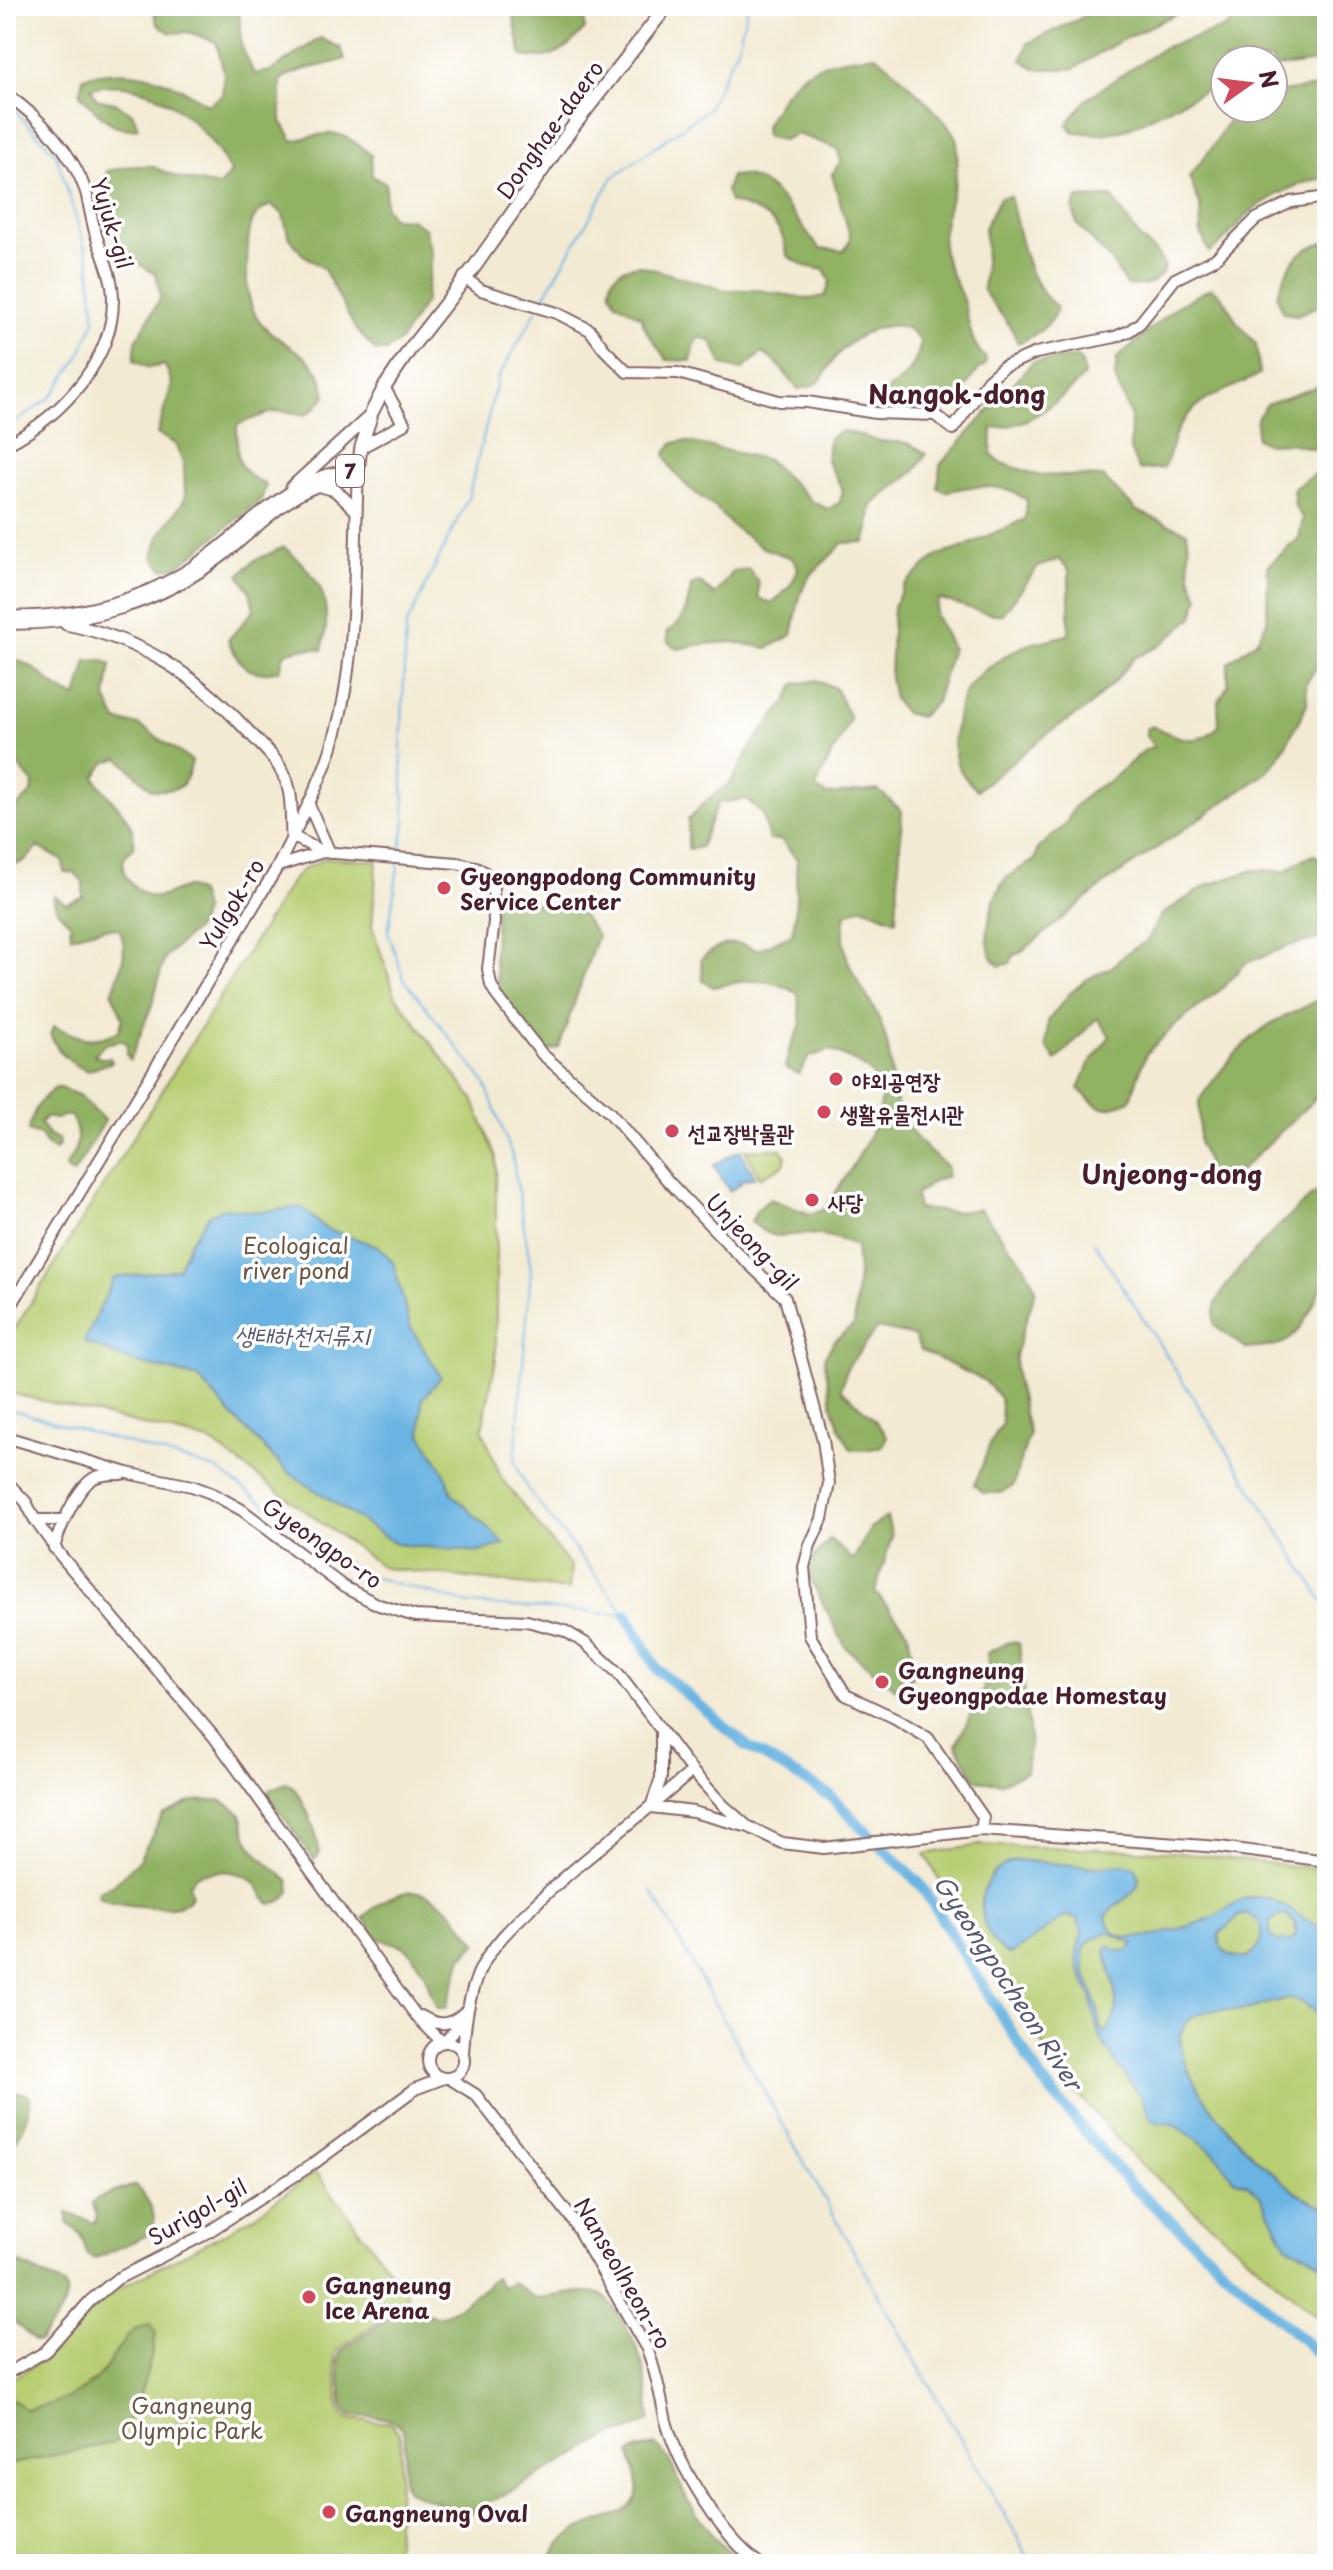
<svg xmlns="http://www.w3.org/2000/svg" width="1333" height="2570" viewBox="0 0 1333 2570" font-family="'Playpen Sans','Poor Story',sans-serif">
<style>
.green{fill:#b7ce72;stroke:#80764e;stroke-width:2}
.forest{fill:#91b164;stroke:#6e6848;stroke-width:2}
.water{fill:#69b4e2;stroke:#5a6a86;stroke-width:2;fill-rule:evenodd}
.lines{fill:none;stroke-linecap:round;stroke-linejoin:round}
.stream{stroke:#69b4e2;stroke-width:2}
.river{stroke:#69b4e2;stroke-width:11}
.secondary-casing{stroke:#856666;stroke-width:14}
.primary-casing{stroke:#856666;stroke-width:15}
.highway-casing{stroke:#856666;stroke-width:16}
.secondary{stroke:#fff;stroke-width:10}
.primary{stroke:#fff;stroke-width:11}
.highway{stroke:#fff;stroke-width:12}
.poi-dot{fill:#d1495b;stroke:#fff;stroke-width:3}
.labels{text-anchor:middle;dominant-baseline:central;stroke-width:7;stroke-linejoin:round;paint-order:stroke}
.shield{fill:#fff;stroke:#80626b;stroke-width:2}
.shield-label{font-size:20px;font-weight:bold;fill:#4a1f2b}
.street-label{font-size:22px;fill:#4a1f2b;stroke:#fff}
.poi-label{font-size:22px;font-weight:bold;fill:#4a1f2b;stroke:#fff;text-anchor:start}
.park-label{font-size:22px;fill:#6b5440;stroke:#fff}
.water-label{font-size:24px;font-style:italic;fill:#565b74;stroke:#fff}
.quarter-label{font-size:26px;font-weight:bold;fill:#4a1f2b;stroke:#fff}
</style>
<rect width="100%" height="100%" fill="#fff"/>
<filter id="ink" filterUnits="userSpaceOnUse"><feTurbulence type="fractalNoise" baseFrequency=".0125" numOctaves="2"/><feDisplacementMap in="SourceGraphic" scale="16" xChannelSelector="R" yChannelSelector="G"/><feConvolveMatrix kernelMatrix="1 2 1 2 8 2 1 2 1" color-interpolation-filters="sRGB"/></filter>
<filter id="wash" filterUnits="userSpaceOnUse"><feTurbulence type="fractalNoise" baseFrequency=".006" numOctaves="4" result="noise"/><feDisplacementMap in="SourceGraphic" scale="32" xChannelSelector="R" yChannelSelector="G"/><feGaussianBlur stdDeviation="1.8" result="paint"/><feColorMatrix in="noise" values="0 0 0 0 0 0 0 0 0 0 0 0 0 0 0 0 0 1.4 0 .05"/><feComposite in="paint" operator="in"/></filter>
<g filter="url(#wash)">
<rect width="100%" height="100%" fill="#f3ead3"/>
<!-- green -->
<path class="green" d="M326,858L377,861L372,926L395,995L473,1099L496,1157V1360L482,1429L502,1479L571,1567L569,1590L384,1568L209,1441L6,1392V1343L291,882L303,869Z
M781,1149L786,1156L784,1165L760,1178L745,1150Z
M980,1845L1163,1851L1327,1870V2325L1138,2162L1067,2082L1020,2009L987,1965L925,1854Z
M317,2173L408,2295L407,2303L337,2350L335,2357L340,2412L346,2419L391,2423L401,2435L395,2564H6V2382L48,2357L104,2296L227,2232L258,2213L312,2174Z"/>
<!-- forest -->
<path class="forest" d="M159,6H239L241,45L254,74L271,71L320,38L341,48L345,59C324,67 299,67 281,80V121L293,141C333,131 339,128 371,155L372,176L386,183L385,207L393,218L411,219L425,228L432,257L425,302L401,340L386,351H376L355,328L324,269L301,253L288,235L283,214L271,205C253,212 249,225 248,244C247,268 244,290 254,312C267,340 303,347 318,372C323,378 324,388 326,396C297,430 304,407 274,412C262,414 248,421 237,425C238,457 233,470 266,485L261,500L177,567L163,569L153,556L159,536L185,499L184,465L175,444L157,434L172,384L165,365L149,368L134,361L136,341L161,297L156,274C108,249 100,222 107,171L132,166H151L179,178L219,186L231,173C205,123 152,74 91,88L96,99L115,103L133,114L138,128C113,133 95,111 80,94L83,77C132,65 167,77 208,105L222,95L224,72L216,42L189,32L171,33L157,24L153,8Z
M511,6H584L585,29C564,51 554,62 522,56Z
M1087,6H1183L1178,13L1122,40L1073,69H1036L1022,60L1028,43L1091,13Z
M1245,6H1327V65L1324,61L1273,68V60H1225V81L1125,130L1100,134L1074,132L1067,124L1087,99L1114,80L1165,47L1227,27Z
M875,55C890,64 950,123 956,138C959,147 957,165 956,174C953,199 941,221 943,246C945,268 958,283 964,303C969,322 970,345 986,358L985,365C968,375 964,399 947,410C937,416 920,405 909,404C900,403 892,405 883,408L889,388C909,377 915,365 921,343C902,307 853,334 834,359C828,366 824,379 816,384C811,387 803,388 798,389L776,362L762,353L742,370L722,365L712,342L700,337L694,345L691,361L667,360L647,332L641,317L615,301L610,289L612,278L622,269L638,265L725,290H758L810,299L825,296L830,281L824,270L805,266L787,256C784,221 762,211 730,202L726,190L731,176C773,169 795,223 820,248L844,251L851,239L832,174L841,161L837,148L797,134L783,140L766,137L765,126C795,69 813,61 875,55Z
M1327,82V179C1307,177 1261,201 1246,216C1233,230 1225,242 1209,252L1201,233L1200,205L1189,177L1213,146L1233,112L1239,108H1273V93L1316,87Z
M1010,196C1020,233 1025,284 1057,307C1053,325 1035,336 1018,343L1010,326L983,291L986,247L984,228L1000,198Z
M1112,197L1140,238L1157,253L1165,267C1157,284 1145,287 1126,285L1113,263L1077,224L1073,208L1078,198Z
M1327,241V302L1297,315L1283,313L1277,295C1289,265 1294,250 1327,241Z
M1211,288L1223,297L1236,321L1256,344L1260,374C1227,392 1194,396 1176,433C1170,445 1171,457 1163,468L1139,470L1130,450L1131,417L1115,378L1117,358L1177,306Z
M1077,357L1082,363L1084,376C1060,401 1027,428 992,428L991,454L999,462L1037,475L1103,477L1137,511L1187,532C1192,556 1184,575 1199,596L1193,617L1159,646L1134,658L1116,680L1087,708L1051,731L977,790C958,774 950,755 955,730C957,719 958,704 964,694C973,675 1012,649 1033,643C1045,640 1057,639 1069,634V570L1059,559L1038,567L1003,614C982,616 960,603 938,599L935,614L952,648L936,702L920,717L905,713L894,699L890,678L893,607L905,584L938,555L959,549L1025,519L1027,500C1002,483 974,484 946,492L938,488L940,465L1033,362Z
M1327,385V452L1289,443L1268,444L1256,438L1257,418L1267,404L1319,386Z
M842,431C854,432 863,437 875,440C899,446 901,435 926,454L915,471L872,505C869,519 871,529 865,542L842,543C833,556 821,563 811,575C797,592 797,615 792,635L768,648L732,642L704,644L678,649L668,642L667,632C685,621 688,606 691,586L699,582L715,595L733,572L749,569L758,581L759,598L771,603C785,593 794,584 798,567L792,558L763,548L731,525L717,509L688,487L672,470L665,454L673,443L684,441L768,460L813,502L828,509L840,502L843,490L827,461L829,438Z
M1327,471V584L1319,600L1322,658L1306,684L1307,704L1301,717L1278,759L1265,774L1107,882L1020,953L1014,955L1010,963L1000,966C978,950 990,902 1003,882C1008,874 1025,865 1034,861L1038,848L1065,825L1074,807L1091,791L1111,780L1146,749L1154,747L1146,736V729L1151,726C1178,736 1195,750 1219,726L1218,702L1228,685V663L1256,641L1267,622L1268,566L1299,538L1303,518L1295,507L1293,489L1313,475Z
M284,547C321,577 334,601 322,650C308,647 297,648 284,654L280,670C249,678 240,667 228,640L254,610L250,592L239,575L255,560Z
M6,658C44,664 48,690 77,697L87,661L101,660L111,664L106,698L117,721L139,725L192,761C185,789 180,791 152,790L119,758L105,763L95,777C109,803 137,816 134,848C131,851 127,853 125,857C116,874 140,897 156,897C165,897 178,889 187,887L199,893L204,909L198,927L165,957L152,1005L130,1060L127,1055V1044L122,1040L105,1044L94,1055L100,1058H110L112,1062L88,1071C69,1064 58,1052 50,1034L54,1026C79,1038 93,1045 119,1031L123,1018L112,993C120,971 130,951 119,929L105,928L71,936L70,923C62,916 52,907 54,895L66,904L83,897V882L75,873L64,872L63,861L38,847L26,860L16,865L6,860V818L32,792L33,783L20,767L8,763L6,766Z
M817,680L835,688L850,718C841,744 824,762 816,788L827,795L878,790L902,811L896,920L863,907L846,914C834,972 874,990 886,1039C893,1063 890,1094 902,1117C913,1137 929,1152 947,1167V1176L933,1182L915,1195L918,1209L955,1212L980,1209L1024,1265L1036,1289L1015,1355L1016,1379L1029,1434L1013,1486L1001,1493H983L974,1485C985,1463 987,1442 1002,1424L1000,1398L985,1381L920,1350L915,1336L877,1328L847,1368L841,1389L873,1418L887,1436L883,1446L867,1450L851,1449L840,1429L832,1404L824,1358L834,1341L854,1325L858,1272L856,1246C842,1239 822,1234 806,1234C778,1234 777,1243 751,1222L757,1210L770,1199L810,1214L824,1210C840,1185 892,1115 879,1086C871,1066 848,1058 830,1050L809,1057L799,1074L785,1068L789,1050L801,1025L798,994C772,976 744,980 713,987L703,981L701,959C722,942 732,939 757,950L792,934C798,909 795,885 797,859L781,840H769L762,813L746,799L718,803L700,847L688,849V820L707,800L732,781L753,743L787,701L795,684Z
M1314,855L1327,861V937L1289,946L1244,964L1224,987L1173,1027L1146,1054L1130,1100C1105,1113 1099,1110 1079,1089L1089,1064L1110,1036L1097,1018L1056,1061L1046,1046L1048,1021L1069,994L1087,979L1112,967L1126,953L1147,941L1161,915L1207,885L1254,870L1286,871L1298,862Z
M496,895L581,913L597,936L559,1048L545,1052L500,999L494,958Z
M1327,994V1087L1240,1171L1226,1178L1207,1180V1162L1199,1143V1100C1220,1071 1245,1037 1277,1020C1294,1012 1311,1005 1327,994Z
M57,1087L79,1095L105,1121L73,1174L65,1167C77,1149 82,1138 71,1116H62L56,1119L45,1117L40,1123L49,1136L58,1139L59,1146L55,1151L47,1146L40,1135L28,1131C32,1112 40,1097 57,1087Z
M1327,1184V1275C1318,1295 1307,1323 1291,1338C1280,1348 1260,1347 1246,1349L1214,1325C1214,1318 1213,1308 1217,1301C1235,1266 1295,1208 1327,1184Z
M887,1517L892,1536L875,1592L908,1631L915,1673L898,1691L846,1648L804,1567L830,1539L853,1560L871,1527Z
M1008,1642L1019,1643L1030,1739L1026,1772L1002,1783L976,1780L956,1745L989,1677L987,1653Z
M286,1783C302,1788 319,1838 319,1855L314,1860L269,1796V1790Z
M219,1800C256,1817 235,1821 251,1845C261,1860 277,1869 289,1882L290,1892L281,1901L272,1905C263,1900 263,1893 257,1885C243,1868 216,1870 197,1875L189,1885L192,1895C190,1898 187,1902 183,1904C170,1911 108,1905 98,1896L99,1891L113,1885L139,1860L163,1815L192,1801Z
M414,1891C443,1895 460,1921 477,1943L462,1958L446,2008H438L435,2004L424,1973L411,1953L403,1946L379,1939L363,1918C379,1902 391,1894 414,1891Z
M6,2090L24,2093L30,2097C31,2115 20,2140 6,2151Z
M135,2185C148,2199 159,2214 152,2233L95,2259L87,2255C84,2239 81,2232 67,2223V2213L95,2223L97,2214L92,2203L98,2198Z
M6,2257L64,2285C74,2302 49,2327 39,2341H34L6,2313V2296L12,2281L6,2274Z
M495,2278L502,2287L512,2282L534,2298C554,2298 576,2289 596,2293C615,2296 640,2352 644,2370C647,2386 649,2404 650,2420L629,2431L610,2436L469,2514L407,2491L403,2484L405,2433C397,2413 367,2417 348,2416L343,2410L338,2359L341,2351L411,2303C422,2305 424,2314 433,2316C447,2321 483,2287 495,2278Z
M150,2324L156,2334C149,2371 138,2406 118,2439L113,2443L6,2465V2399H13L26,2410C53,2404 79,2397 99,2376C116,2359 123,2328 150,2324Z
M655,2445C671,2454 678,2482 687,2499C702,2523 719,2545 740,2564H545C553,2552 562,2539 575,2531C593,2521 634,2516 638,2492C640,2480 632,2466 630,2454L633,2451Z"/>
<!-- water -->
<path class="water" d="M740,1150L755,1177L740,1181L741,1184L729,1191L714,1165Z
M302,1207L324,1228L378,1246L393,1262L410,1326L441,1377L422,1400L421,1434L443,1470L453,1495L505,1544L478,1552L396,1544L288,1472L231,1415L199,1378L130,1361L84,1342L114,1278L178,1269L190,1242L209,1215L225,1208L261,1212Z
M1016,1860L1096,1867L1123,1864L1135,1867C1150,1892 1116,1900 1106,1916C1108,1924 1110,1931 1119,1935C1138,1943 1191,1927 1210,1918C1225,1912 1237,1897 1254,1897C1282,1896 1301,1923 1327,1929V2024C1294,1991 1294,1996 1253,2008C1233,2014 1203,2004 1188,2021C1148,2064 1286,2200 1327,2207V2268L1305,2253L1287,2246L1260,2195L1248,2184L1234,2180L1216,2155L1197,2139L1172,2124L1152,2122L1141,2097L1105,2047L1097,2029L1091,1997L1078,1966L1077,1952L1082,1933L1078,1919L1069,1916L1064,1917L1012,1954L1005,1953C973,1928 971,1874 1016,1860ZM1246,1914L1259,1921C1264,1936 1261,1949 1247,1957C1231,1959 1217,1951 1219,1934L1239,1916ZM1286,1915L1295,1922L1296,1935L1291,1941H1278L1270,1935V1922L1277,1916ZM1107,1932L1134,1943C1128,1955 1117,1952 1108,1946L1105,1949C1110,1975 1127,2011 1105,2033L1100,2028L1098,2008L1084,1968V1950L1089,1941Z"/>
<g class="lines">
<!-- stream -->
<path class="stream" d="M6,101L56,154L89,260L95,320L78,359L51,397L6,429
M540,304L613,177L708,109L738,45L748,6
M400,855L405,821L401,748L406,626L468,498L498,378L537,310
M399,861L388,933L404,979L485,1083L512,1155L531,1269L515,1462L528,1490L626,1614
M1094,1242L1327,1607
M6,1408L216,1469L362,1574L469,1604L625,1614
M652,1892L919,2367L1033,2564"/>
<!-- river -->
<path class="river" d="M626,1614L657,1669L747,1746L829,1795L921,1885L1042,2081L1130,2184L1327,2362"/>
</g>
</g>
<g filter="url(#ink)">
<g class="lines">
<defs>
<path id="secondary" d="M6,94C39,117 73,152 86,192C89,204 91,216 94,228C99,248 109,266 112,286C121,355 62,416 6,445
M464,277L481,290L557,313L590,330L604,349L627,372L678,373L779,401L807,402L876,413L935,415L953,429L988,380L1003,367L1036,353L1115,337L1129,331L1140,323L1175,279L1215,259L1256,219L1291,202L1327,197
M309,805L330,853
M292,836L323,852L457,863L476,867L484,872L493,888L494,922L488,969L491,985L497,996L542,1054L610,1113L668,1181L732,1248L785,1298L823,1440L829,1483L822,1519L810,1545L804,1567L810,1636L846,1695L895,1718L928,1738L983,1817L981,1830
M278,866L323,852
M6,1314L278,866C299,822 324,779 336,732C358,652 354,553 358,471
M6,1437L131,1474L192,1486L211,1493L242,1510L344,1587L379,1605L415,1616L527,1621L565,1631L585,1643L617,1672L692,1771L723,1805L747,1826L782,1843L824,1848L981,1830L1219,1847L1327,1861
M6,1481L26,1502L35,1520L61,1556L214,1737L417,2017L442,2042
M35,1520H65
M54,1548C59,1530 75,1492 91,1480C99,1474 111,1474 122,1474
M661,1733V1778L651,1807L693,1812L745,1826
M421,2016C439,2027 450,2026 466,2011
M445,2041L465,2019
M428 2060a18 18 0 1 1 36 0a18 18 0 1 1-36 0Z
M463,2052C465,2025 468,1999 478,1974C492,1942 521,1918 546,1894C593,1851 644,1814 692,1771
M449,2078L476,2095L572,2219L647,2349C657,2373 660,2396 666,2421C678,2466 722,2537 760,2564
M6,2374L45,2352L90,2301L117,2279L202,2236L313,2164L415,2089L444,2078"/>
<path id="primary" d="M361,447L404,424L384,388
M351,471H358L361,447L371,417
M320,486L335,490L356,510
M292,487L371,415
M6,617C76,618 144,602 202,561C247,530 293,474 351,471C334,481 313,485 296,496C269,512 248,535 224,554C161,603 85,625 6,623
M66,624C140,639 193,673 245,728C259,743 275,756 284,775C293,793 291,817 292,836"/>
<path id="highway" d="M372,412L384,388L410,349L475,266L572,128L667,6"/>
</defs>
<!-- secondary casing -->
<use href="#secondary" class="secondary-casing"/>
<!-- primary casing -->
<use href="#primary" class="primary-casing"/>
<!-- highway casing -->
<use href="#highway" class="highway-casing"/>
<!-- secondary -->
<use href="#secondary" class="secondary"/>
<!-- primary -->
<use href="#primary" class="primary"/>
<!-- highway -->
<use href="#highway" class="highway"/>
</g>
</g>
<!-- markers -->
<g class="poi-dot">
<circle cx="444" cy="888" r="8"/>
<circle cx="836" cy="1079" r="8"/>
<circle cx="824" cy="1112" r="8"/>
<circle cx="672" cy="1131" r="8"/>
<circle cx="812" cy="1200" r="8"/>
<circle cx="882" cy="1682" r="8"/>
<circle cx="309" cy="2297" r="8"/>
<circle cx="329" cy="2512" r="8"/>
</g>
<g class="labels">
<!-- shield labels -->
<rect class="shield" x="336" y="455" width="28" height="32" rx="6"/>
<g class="shield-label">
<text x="350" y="471">7</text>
</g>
<!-- street labels -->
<g class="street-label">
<text transform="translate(549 129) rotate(-54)">Donghae-daero</text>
<text transform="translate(113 223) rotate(73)">Yujuk-gil</text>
<text transform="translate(231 904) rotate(-59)">Yulgok-ro</text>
<text transform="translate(753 1241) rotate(47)">Unjeong-gil</text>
<text transform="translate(323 1542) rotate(35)">Gyeongpo-ro</text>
<text transform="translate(197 2211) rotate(-30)">Surigol-gil</text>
<text transform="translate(624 2273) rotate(60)">Nanseolheon-ro</text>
</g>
<!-- poi labels -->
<g class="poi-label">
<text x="460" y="875">Gyeongpodong Community<tspan x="460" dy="25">Service Center</tspan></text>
<text x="852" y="1079">야외공연장</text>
<text x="840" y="1112">생활유물전시관</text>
<text x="688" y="1131">선교장박물관</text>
<text x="828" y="1200">사당</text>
<text x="898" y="1669">Gangneung<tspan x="898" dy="25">Gyeongpodae Homestay</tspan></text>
<text x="325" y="2284">Gangneung<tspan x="325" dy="25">Ice Arena</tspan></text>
<text x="345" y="2512">Gangneung Oval</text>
</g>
<!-- park labels -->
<g class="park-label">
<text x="296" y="1244">Ecological<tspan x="296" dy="25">river pond</tspan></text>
<text x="192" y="2404">Gangneung<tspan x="192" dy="25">Olympic Park</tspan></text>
</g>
<!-- water labels -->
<g class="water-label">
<text x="302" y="1334">생태하천저류지</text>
<text transform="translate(1009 1982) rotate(57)">Gyeongpocheon River</text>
</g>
<!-- quarter labels -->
<g class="quarter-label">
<text x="957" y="393">Nangok-dong</text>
<text x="1172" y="1173">Unjeong-dong</text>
</g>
</g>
<!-- margin -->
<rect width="1333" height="2570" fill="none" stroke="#fff" stroke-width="32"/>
<!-- north arrow -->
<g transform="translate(1249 84) rotate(76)"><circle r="38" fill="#ffffff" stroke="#b7a5aa" stroke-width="2"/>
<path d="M0-6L14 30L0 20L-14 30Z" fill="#d1495b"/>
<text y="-12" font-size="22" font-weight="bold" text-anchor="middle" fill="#4a1f2b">N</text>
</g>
</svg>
